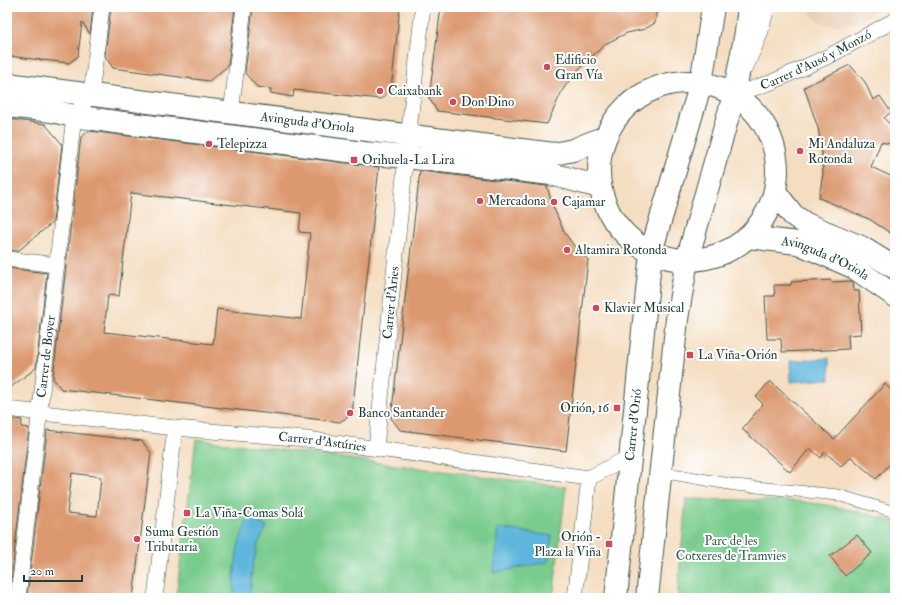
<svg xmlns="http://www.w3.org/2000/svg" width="902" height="605" viewBox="0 0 902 605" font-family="'IM FELL Double Pica',serif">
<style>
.built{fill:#e8cfb7}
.green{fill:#7acc8e;stroke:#4c8461}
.water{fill:#5fb6dc;stroke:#3f7a88}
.building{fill:#dc996f;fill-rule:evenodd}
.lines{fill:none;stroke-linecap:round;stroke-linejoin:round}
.pedestrian-casing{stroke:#3f5549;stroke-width:12}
.minor-casing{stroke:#3f5549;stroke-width:16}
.primary-casing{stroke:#3f5549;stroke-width:24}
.pedestrian{stroke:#fff;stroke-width:11}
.minor{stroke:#fff;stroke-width:15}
.primary{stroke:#fff;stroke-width:22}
.poi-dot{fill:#d1495b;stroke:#fff;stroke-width:1.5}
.labels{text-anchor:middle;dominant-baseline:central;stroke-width:4;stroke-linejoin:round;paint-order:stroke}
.street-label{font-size:13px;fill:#1f3d34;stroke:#fff}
.poi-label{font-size:13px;fill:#1f3d34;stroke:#fff;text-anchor:start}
.park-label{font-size:13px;fill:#36614a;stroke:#fff}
</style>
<rect width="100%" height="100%" fill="#fff"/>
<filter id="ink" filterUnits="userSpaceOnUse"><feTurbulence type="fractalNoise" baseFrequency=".025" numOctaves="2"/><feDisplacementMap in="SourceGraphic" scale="8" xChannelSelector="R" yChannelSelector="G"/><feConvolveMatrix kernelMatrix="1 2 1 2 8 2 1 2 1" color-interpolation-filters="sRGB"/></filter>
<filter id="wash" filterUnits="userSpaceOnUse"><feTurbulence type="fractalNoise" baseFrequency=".012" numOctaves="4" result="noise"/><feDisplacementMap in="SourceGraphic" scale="16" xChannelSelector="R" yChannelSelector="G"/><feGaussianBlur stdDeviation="0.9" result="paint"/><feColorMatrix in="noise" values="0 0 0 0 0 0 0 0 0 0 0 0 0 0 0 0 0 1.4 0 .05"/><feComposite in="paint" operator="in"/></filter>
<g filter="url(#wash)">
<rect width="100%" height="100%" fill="#f4ddc0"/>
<!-- built -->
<path class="built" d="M809,7H881L862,18L846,25H831L817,21L810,12Z"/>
<!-- green -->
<path class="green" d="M196,439L566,487L553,598H176Z
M686,499L796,501L827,505L865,513L895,522V598H677Z"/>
<!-- water -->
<path class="water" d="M829,358L830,379L791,382L790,361Z
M249,518L267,527L258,544L252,569L250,598H234C234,568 235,545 249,518Z
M498,528L552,536L548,562L493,573Z"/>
<g id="blocks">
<!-- building -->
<path class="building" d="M7,7H93L90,34L82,22L78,56L69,63L7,56Z
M111,7H235L228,66L209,81L113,68L105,56Z
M253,7H400L391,90L381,99L294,90L293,97L270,93L271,89L257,87L245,73Z
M441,7H657L655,23L645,29L627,33L607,43L589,59L574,74L562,91L547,124L437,111L429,98Z
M850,65L865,82L873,100L880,96L891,112L884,118L895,130V145L881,142L871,167L895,178V236L869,219L819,198L823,173L822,151L818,128L804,87Z
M7,119L45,124L62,144L53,222L18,251L7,250Z
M89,131L379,167L352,414L340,422L61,389L53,378L81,137ZM131,193L301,213L299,232L310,233L301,319L217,309L213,344L104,332L108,295L119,296Z
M420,171L547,186L552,204L564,232L575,247L588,260L566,451L400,430L391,418Z
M7,268L47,273L36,368L7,390Z
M831,280L832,282L851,281L853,282L854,291H859L861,334L848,335L849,349L782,352L781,339H767L765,296H775L774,285H791V282Z
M770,381L834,439L885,384L895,394V459L876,479L851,457L841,466L825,452L821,458L810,448L790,472L742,429L763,404L756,397Z
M7,418L22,420L21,427L29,428L9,598H7Z
M47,430L142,441L151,453L133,598H27ZM72,473L101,477L97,516L67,513Z
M857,535L872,553L845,576L830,556Z"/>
</g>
</g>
<g filter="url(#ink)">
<use href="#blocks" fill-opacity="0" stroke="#3f5549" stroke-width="1"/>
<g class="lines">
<defs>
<path id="pedestrian" d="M661,472L735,485L838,495L895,512"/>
<g id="minor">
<path d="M746,67L760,34L767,7"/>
<path id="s1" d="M734,95L772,82L831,55L895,20"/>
<path d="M231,113L244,7"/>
<path d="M7,259L57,265"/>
<path id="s2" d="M7,409L175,428L306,439L589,478L631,456"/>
<path id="s3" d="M376,448L406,157L423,7"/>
<path id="s4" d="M18,598L74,116L91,94L102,7"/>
<path d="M155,598L175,428"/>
<path d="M575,598L589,478"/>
</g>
<g id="primary">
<circle cx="688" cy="171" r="89"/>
<path id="s5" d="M7,84L554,154L573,150L605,137"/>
<path d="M7,106L52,111L74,116L115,122L364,153L406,157L551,174L600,187"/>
<path d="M775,192L793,215L806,224L861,247L895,268"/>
<path id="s6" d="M748,237L798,243L853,267L895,296"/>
<path id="s7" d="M616,598L651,252L701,83L713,7"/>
<path d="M647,598L677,319L687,260L734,95L746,32L749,7"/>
</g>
</defs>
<!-- pedestrian casing -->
<use href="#pedestrian" class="pedestrian-casing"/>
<!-- minor casing -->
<use href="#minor" class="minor-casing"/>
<!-- primary casing -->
<use href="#primary" class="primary-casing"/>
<!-- pedestrian -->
<use href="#pedestrian" class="pedestrian"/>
<!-- minor -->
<use href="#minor" class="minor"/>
<!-- primary -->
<use href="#primary" class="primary"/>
</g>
</g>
<!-- markers -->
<g class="poi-dot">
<circle cx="547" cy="67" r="4"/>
<circle cx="380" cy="91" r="4"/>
<circle cx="453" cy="102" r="4"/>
<circle cx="209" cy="144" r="4"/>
<circle cx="800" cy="151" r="4"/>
<rect x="350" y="156" width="8" height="8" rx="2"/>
<circle cx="480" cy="201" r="4"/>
<circle cx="554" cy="202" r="4"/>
<circle cx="567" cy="250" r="4"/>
<circle cx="596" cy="308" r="4"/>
<rect x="686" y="351" width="8" height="8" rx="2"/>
<rect x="613" y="404" width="8" height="8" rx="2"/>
<circle cx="350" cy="413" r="4"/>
<rect x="183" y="509" width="8" height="8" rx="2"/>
<circle cx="137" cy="539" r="4"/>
<rect x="605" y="540" width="8" height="8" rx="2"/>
</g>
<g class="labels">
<!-- street labels -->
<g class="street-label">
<text stroke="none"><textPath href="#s1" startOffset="89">Carrer d'Ausó y Monzó</textPath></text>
<text stroke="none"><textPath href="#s5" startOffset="303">Avinguda d'Oriola</textPath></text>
<text stroke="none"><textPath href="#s6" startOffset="81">Avinguda d'Oriola</textPath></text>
<text stroke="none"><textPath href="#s3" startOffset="146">Carrer d'Àries</textPath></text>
<text stroke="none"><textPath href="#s4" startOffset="243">Carrer de Boyer</textPath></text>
<text stroke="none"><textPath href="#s7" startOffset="174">Carrer d'Orió</textPath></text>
<text stroke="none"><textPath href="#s2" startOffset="317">Carrer d'Astúries</textPath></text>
</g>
<!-- poi labels -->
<g class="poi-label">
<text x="555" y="60">Edificio<tspan x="555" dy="15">Gran Vía</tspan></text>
<text x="388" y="91">Caixabank</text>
<text x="461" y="102">Don Dino</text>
<text x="217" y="144">Telepizza</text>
<text x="808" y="144">Mi Andaluza<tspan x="808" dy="15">Rotonda</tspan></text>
<text x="362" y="160">Orihuela-La Lira</text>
<text x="488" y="201">Mercadona</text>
<text x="562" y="202">Cajamar</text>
<text x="575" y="250">Altamira Rotonda</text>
<text x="604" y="308">Klavier Musical</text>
<text x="698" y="355">La Viña-Orión</text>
<text x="609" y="408" text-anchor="end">Orión, 16</text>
<text x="358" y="413">Banco Santander</text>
<text x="195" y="513">La Viña-Comas Solá</text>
<text x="145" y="532">Suma Gestión<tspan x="145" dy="15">Tributaria</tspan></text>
<text x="601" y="537" text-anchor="end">Orión -<tspan x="601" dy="15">Plaza la Viña</tspan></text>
</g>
<!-- park labels -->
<g class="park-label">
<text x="731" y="541">Parc de les<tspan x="731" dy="15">Cotxeres de Tramvies</tspan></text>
</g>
</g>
<!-- margin -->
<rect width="902" height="605" fill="none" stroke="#fff" stroke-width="24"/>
<!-- scale -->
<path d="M24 575v6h58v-6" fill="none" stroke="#1f3d34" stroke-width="2"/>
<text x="30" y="575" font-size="12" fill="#1f3d34" stroke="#ffffff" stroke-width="3" paint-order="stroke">20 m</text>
</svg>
